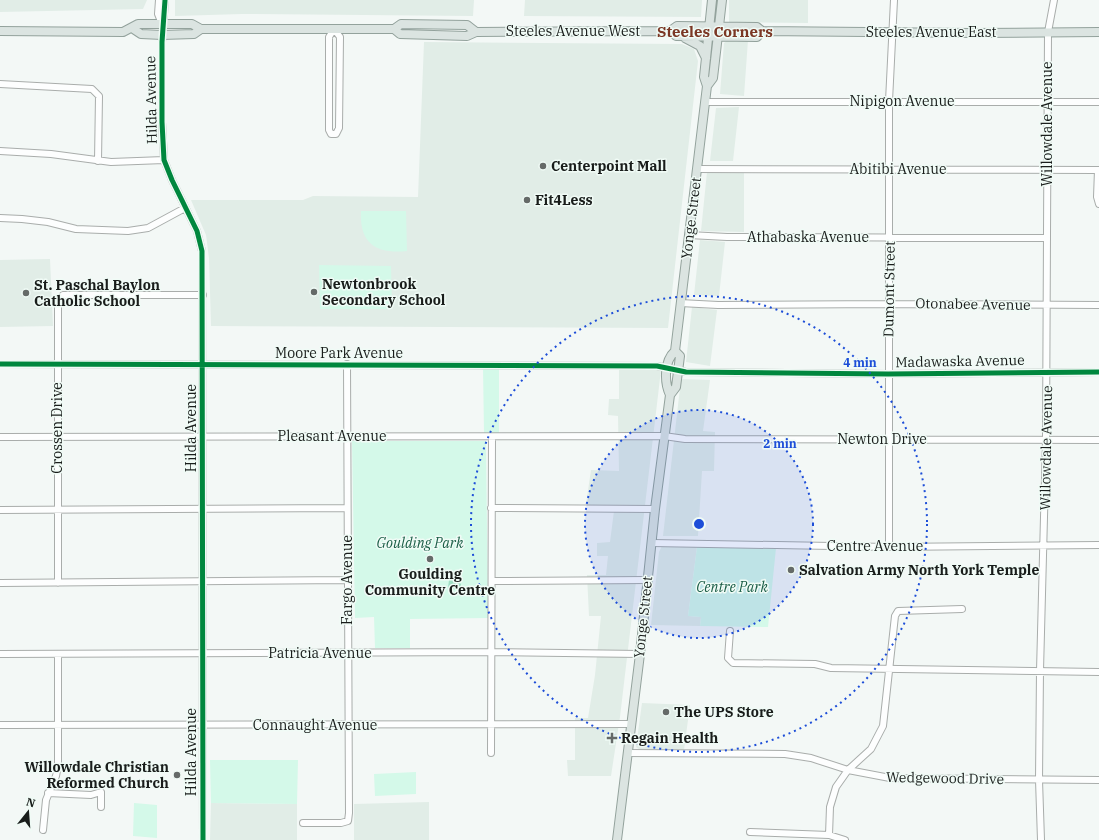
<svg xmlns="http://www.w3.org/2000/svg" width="1099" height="840" viewBox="0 0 1099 840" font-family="'IBM Plex Serif',serif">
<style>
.built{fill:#e1ede7}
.green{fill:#d4f9e9}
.water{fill:#a0ddc4}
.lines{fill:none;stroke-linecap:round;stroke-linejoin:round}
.minor-casing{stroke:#a9adab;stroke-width:8}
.major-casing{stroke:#93a29c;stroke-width:10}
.minor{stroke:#fdfefe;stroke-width:6}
.major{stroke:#dbe4e1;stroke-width:8}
.cycleway-casing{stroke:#f0fbf6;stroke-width:8}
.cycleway{stroke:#00873e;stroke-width:5}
.ring{fill:none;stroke:#1d4ed8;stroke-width:2;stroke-dasharray:2 4}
.poi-dot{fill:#656a68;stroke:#f0fbf6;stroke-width:1.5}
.labels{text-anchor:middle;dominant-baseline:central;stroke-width:3;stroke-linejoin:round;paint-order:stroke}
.street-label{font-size:14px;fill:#191d1b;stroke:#f0fbf6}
.poi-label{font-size:14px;font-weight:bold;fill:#191d1b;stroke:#f0fbf6;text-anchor:start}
.park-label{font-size:14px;font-style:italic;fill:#1a5d46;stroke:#f0fbf6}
.neighbourhood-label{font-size:15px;font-weight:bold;fill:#7b3725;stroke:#f0fbf6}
.centre{fill:#1d4ed8;stroke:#f0fbf6;stroke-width:2}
.ring-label{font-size:12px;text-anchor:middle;font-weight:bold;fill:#1d4ed8;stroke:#f0fbf6;stroke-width:3;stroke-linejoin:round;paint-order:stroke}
</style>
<rect width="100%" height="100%" fill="#f3f8f6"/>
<!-- built -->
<path class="built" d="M0,0H147L143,9L0,12Z
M175,0H474L473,16L242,14L175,16Z
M525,0H702L701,17L524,16Z
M729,0H808V23L729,22Z
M728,40H748L744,96L720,94L724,43Z
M424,42L682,44L694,49L698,61L668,328L211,326L209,258L206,235L191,200H303L313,196L418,197Z
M739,107L733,161H710L716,108Z
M707,172L744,173V232L701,231Z
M700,240L725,242L719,296L694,295Z
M50,259L53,326L0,327V260Z
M692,307L717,310L710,366L686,362Z
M619,368L661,370L620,717L611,776H568L567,760H575V718H588L595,675L601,616H589L587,575H606L608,556H597V543L610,542L614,511H585L591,470L619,471L618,416L608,415L609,399H619Z
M681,379L710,380L703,431L715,432L714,471H702L698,536H663Z
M662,546L697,547L688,616L701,617L700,626L651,625L659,552Z
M642,703L690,705L684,750H640L636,747Z
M429,802V840H354V804Z
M211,803L297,804V840H210Z"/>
<!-- green -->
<path class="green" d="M361,211H406L407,251C378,254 359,245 361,211Z
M319,265L391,266L392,309H320Z
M483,367H499V433H484Z
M352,441H486L488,618L410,619V648H375L374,617L355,618Z
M697,547L776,548L768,627L700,626L701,617L688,616Z
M210,760H298L297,804L211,803Z
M416,772V794L375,796L374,774Z
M134,803L157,805V838L133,836Z"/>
<!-- water -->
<path class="water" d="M450,570L457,573L455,579L461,584L460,589L456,590L448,588L449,580L444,574Z"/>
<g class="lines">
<defs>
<path id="minor" d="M159,0L158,14L162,24
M165,0L162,42V122L164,160L172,180L197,231L202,251L203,840
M334,29L340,37L339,128L336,134H331L329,130V37Z
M0,84L92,89L99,96L98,161
M706,102H1099
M0,151L51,154L111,162L164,160
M697,169L1099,170
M1098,170L1097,197L1099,204
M0,218L22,219L48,222L76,229L128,231L148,228L185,208
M689,235L727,237L1047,238
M680,303L718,305L889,304L1099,305
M0,364L657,366L686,372L888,374L1099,372
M0,437L664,436L685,439L1099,440
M491,508L655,509
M0,510L347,508
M652,543L889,547L1099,545
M889,547V101L894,0
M492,581L647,580
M0,583L347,580
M58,583V302L63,295H203
M730,631L728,658L733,663L815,664L831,668L1099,672
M0,654L492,652L640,654
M0,725L631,724
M491,753L492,437
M627,753L785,754L811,758L848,770L890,778L1099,780
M48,793L91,795L101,792V807
M303,823H341L348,821L349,813L347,364
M43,830L46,800L56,776L58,765V654
M750,832L829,835L845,840
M829,835L830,807L836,787L848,770L871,749L883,726L895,616L898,611L962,609
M1041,840L1039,780L1040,671L1046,440L1048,32L1054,0"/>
<path id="major" d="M132,28L141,34L162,35L194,34L201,29
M394,29L400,34L467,36L476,32L670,31L677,26L757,27L762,31L971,33L1099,32
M0,31L123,32L138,24H192L201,29H394L401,24L467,25L476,32
M670,31L676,36L757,37L762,31
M685,38L700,46L706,58
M707,86L713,78L722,0
M670,395L676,387L680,356L675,351
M617,840L640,654L655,509L670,395C664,382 664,361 675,351L707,86L704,77L712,0"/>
</defs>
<!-- minor casing -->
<use href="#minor" class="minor-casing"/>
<!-- major casing -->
<use href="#major" class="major-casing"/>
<!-- minor -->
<use href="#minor" class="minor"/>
<!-- major -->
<use href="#major" class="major"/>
<defs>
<path id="cycleway" d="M165,0L162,42V122L164,160L172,180L197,231L202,251L203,840
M0,364L657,366L686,372L888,374L1099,372"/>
</defs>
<!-- cycleway casing -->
<use href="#cycleway" class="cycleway-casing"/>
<!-- cycleway -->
<use href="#cycleway" class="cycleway"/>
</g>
<!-- distance rings -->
<circle cx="699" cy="524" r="114" fill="#1d4ed8" fill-opacity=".12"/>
<g class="ring">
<circle cx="699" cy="524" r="114"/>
<circle cx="699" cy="524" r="228"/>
</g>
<!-- markers -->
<g class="poi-dot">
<circle cx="543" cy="166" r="4"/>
<circle cx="527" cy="200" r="4"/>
<circle cx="314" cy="292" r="4"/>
<circle cx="26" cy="293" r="4"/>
<circle cx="430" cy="559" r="4"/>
<circle cx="791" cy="570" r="4"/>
<circle cx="666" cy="712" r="4"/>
<path d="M610 732h4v4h4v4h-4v4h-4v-4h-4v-4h4z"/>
<circle cx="177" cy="775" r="4"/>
</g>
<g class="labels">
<!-- street labels -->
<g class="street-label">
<text x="573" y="31">Steeles Avenue West</text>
<text x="931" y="32">Steeles Avenue East</text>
<text transform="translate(151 100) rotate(-91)">Hilda Avenue</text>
<text x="902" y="101">Nipigon Avenue</text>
<text transform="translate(1047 124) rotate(-90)">Willowdale Avenue</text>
<text x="898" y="169">Abitibi Avenue</text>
<text transform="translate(691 218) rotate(-83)">Yonge Street</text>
<text x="808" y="237">Athabaska Avenue</text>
<text transform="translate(889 289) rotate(-89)">Dumont Street</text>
<text transform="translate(973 304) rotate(1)">Otonabee Avenue</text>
<text x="339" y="353">Moore Park Avenue</text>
<text transform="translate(960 361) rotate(-1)">Madawaska Avenue</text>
<text transform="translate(57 428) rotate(-90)">Crossen Drive</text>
<text transform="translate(191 428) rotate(-90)">Hilda Avenue</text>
<text x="332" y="436">Pleasant Avenue</text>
<text x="882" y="439">Newton Drive</text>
<text transform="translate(1046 448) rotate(-89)">Willowdale Avenue</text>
<text x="875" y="546">Centre Avenue</text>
<text transform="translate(347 580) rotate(-90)">Fargo Avenue</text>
<text transform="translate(643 617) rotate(-84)">Yonge Street</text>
<text x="320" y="653">Patricia Avenue</text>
<text x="315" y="725">Connaught Avenue</text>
<text transform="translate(191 752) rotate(-90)">Hilda Avenue</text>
<text transform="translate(945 778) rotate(1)">Wedgewood Drive</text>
</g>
<!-- poi labels -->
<g class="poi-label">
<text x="551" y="166">Centerpoint Mall</text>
<text x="535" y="200">Fit4Less</text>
<text x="322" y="284">Newtonbrook<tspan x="322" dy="16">Secondary School</tspan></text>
<text x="34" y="285">St. Paschal Baylon<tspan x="34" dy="16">Catholic School</tspan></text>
<text x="799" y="570">Salvation Army North York Temple</text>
<text x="430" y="574" text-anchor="middle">Goulding<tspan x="430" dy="16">Community Centre</tspan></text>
<text x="674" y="712">The UPS Store</text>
<text x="621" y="738">Regain Health</text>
<text x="169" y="767" text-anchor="end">Willowdale Christian<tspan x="169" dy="16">Reformed Church</tspan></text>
</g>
<!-- park labels -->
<g class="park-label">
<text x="420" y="543">Goulding Park</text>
<text x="732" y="587">Centre Park</text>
</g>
<!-- neighbourhood labels -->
<g class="neighbourhood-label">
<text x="715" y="31">Steeles Corners</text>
</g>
</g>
<circle cx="699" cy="524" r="6" class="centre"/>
<g class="ring-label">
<text x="860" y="367">4 min</text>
<text x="780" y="448">2 min</text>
</g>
<!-- north arrow -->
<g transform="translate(28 812) rotate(17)" stroke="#f0fbf6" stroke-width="3" paint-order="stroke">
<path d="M0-3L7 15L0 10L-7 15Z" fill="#191d1b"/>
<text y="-6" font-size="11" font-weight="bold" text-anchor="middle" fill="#191d1b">N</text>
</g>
</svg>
